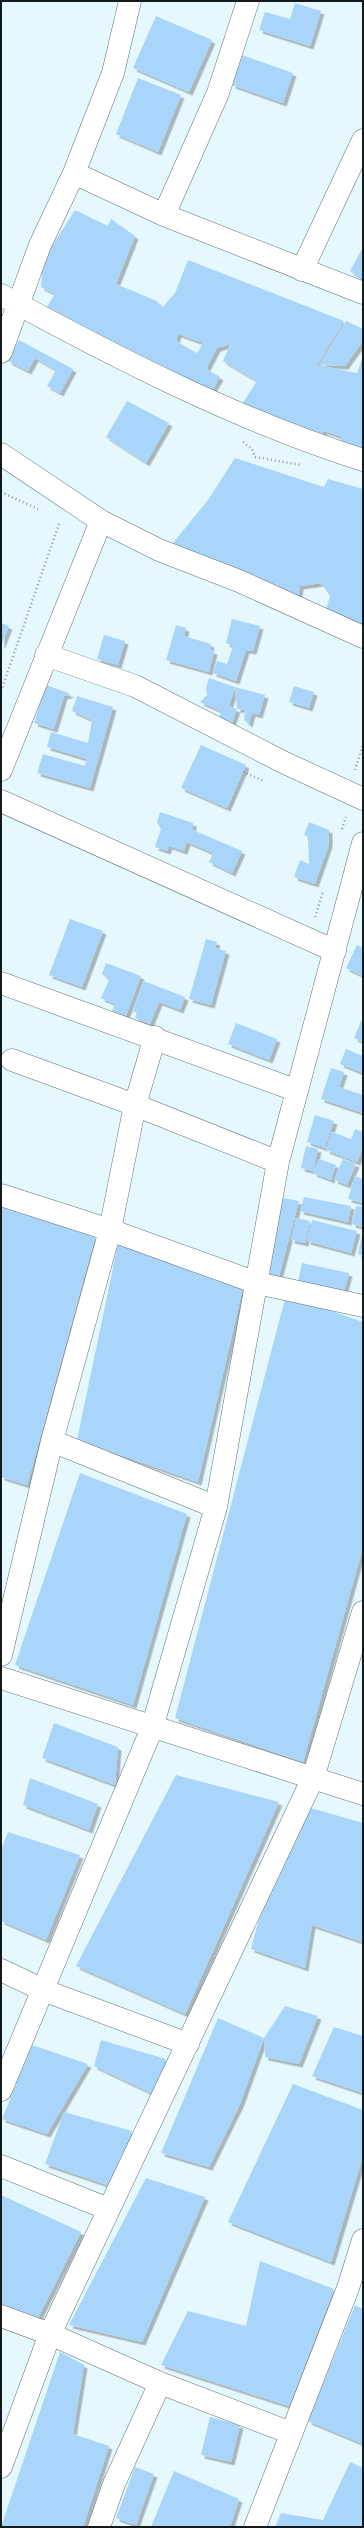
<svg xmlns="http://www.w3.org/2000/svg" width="364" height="2528" viewBox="0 0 364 2528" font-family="Inter,sans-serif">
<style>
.building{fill:#a9d5fa;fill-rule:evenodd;filter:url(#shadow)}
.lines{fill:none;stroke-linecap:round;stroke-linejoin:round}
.street-casing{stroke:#617277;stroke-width:23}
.path{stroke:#8b999d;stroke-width:2.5;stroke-dasharray:1 3;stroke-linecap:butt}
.street{stroke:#fff;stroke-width:22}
</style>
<defs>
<filter id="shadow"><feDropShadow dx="3.5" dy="3.5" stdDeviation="0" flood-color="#0004"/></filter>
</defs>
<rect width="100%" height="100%" fill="#e5f8fe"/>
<!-- building -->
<path class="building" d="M295,3L321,11L310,46L259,30L265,12L290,19Z
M156,16L212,40L189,92L133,68Z
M242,55L293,73L283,103L232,85Z
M138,78L181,95L158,152L116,134Z
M75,210L108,226L111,219L135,236L116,284L157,301L162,308L175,293L188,260L344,321L317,365L357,373L363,356V450L340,443L342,437L324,431L318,438L240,407L257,381L223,361L230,344L217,348L206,369L220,377L208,397L42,315L55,294L41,287L43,260ZM178,334L203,343L197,353L176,341Z
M363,247V275L360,279L350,271Z
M346,321L363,329V341L345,366L319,365Z
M19,340L73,369L60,393L47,386L56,370L35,358L28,371L8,361Z
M127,401L169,423L146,463L106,437Z
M235,458L324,487L328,479L363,489V631L325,613L330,596L321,583L300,586L298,600L169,548L208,500Z
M232,619L260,626L253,651L246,650L236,681L213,673L217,661L227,664L233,646L226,643Z
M1,623L9,626L1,646Z
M176,625L186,628L184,636L211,644L210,650L214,651L209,672L166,660Z
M104,635L125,641L118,665L97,659Z
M209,678L235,687L229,706L237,709L232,723L219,718L221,711L200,702L207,695L206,688Z
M46,685L71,694L64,696L54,729L34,723Z
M294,686L314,692L309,708L289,702Z
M235,687L265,695L259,715L252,713L249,724L244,720L245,710L237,709Z
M77,696L113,707L90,788L37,773L43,754L85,766L87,759L47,747L51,732L88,743L92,720L72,711Z
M201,745L246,765L227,808L181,788Z
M160,812L193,823V830L242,851L232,873L209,862L213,853L187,842L184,851L169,846L167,851L155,847L161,829L157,822Z
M309,822L329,830V844L315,884L294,877L300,860L309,864L308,837L304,835Z
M70,919L103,931L82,987L49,975Z
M206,939L217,942L215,948L226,951L211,1005L189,999Z
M357,945L363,948V976L346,968Z
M106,963L141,976L122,1026L112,1011L115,1004L101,998L109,980L102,974Z
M144,981L185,997L180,1010L159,1002L150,1024L135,1018L137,1013L133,1011Z
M361,1021L363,1022V1042L354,1038Z
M236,1023L277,1039L269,1060L228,1044Z
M346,1049L363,1056V1073L340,1064Z
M331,1068L344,1072L339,1087L363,1095V1113L321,1099Z
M315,1115L334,1121L325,1148L307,1142Z
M355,1129L363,1132V1147L357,1162L326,1150L332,1132L351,1139Z
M306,1146L318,1149L313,1171L301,1168Z
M319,1159L336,1165L331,1180L313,1173Z
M343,1159L356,1164L347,1185L334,1180Z
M355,1176L363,1179V1203L348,1199Z
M304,1197L351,1206L348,1222L300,1211Z
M283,1198L299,1201L279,1276L264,1272Z
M1,1201L95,1237L27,1485L1,1477Z
M356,1206L363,1207V1227L352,1224Z
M296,1218L310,1221L305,1243L291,1240Z
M312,1220L357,1231L351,1253L307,1241Z
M362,1235H363V1255L358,1254Z
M119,1239L243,1287L198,1482L77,1440Z
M302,1263L349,1273L344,1292L298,1282Z
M286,1295L363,1322V1547L303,1762L175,1718Z
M80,1473L187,1514L133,1705L15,1665Z
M54,1723L118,1747L115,1785L42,1758Z
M176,1775L279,1802L185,2014L76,1966Z
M30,1778L98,1804L89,1830L23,1805Z
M290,1802L363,1823V1942L312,1925L305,1968L251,1949Z
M8,1832L80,1855L46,1940L1,1921V1850Z
M285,2006L318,2016L299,2064L265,2057L264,2038Z
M218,2018L264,2038L240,2104L209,2167L161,2153Z
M334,2027L363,2036V2093L312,2076Z
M101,2040L166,2059L153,2094L94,2066Z
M32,2045L88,2064L47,2134L2,2119Z
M293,2084L363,2110V2156L331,2262L228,2222Z
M64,2112L132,2131L110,2186L45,2164Z
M146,2178L205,2197L142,2342L69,2325Z
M1,2195L81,2232L36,2322L1,2308Z
M260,2261L334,2289L289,2406L161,2365L188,2311L246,2326Z
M355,2305L363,2309V2444L308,2421Z
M60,2352L84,2365L73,2434L109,2446L83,2527H1Z
M210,2417L240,2425L231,2462L201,2455Z
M350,2462L363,2468V2527H275L281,2513L323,2520Z
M135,2467L154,2474L136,2525L116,2518Z
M174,2471L239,2499L230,2527H151Z"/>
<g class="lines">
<defs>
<path id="street" d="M74,173L164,215L363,293
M164,215L218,93L248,1
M302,270L363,140
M1,295C117,358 237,420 363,460
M1,352L40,245L74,173L113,73L130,1
M1,454L101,521L159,550L239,581L363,637
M46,655L135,686L283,762L363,799
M1,770L101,521
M1,801L335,951
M1,983L295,1090
M12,1060L135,1105L278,1162
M1,1195L110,1230L257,1283L363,1306
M52,1441L216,1507
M1,1655L52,1441L110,1230L135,1105L155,1037
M1,1678L363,1794
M1,1970L43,1990L188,2044
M1,2090L152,1728L216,1507L278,1162L363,843
M1,2166L108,2209
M1,2316L50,2334L160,2383L291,2433
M1,2467L50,2334L313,1778L363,1612
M99,2527L114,2484L160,2383
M255,2527L348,2288L363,2240"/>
</defs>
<!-- street casing -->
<use href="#street" class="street-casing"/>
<!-- path -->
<path class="path" d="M243,442L252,449L255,457L301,465
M1,492L38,509
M1,691L60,521
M355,770L363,744
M243,772L264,781
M342,829L346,817
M315,917L323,892"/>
<!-- street -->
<use href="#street" class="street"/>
</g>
<!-- border -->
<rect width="364" height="2528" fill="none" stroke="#131a1c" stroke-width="4"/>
</svg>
